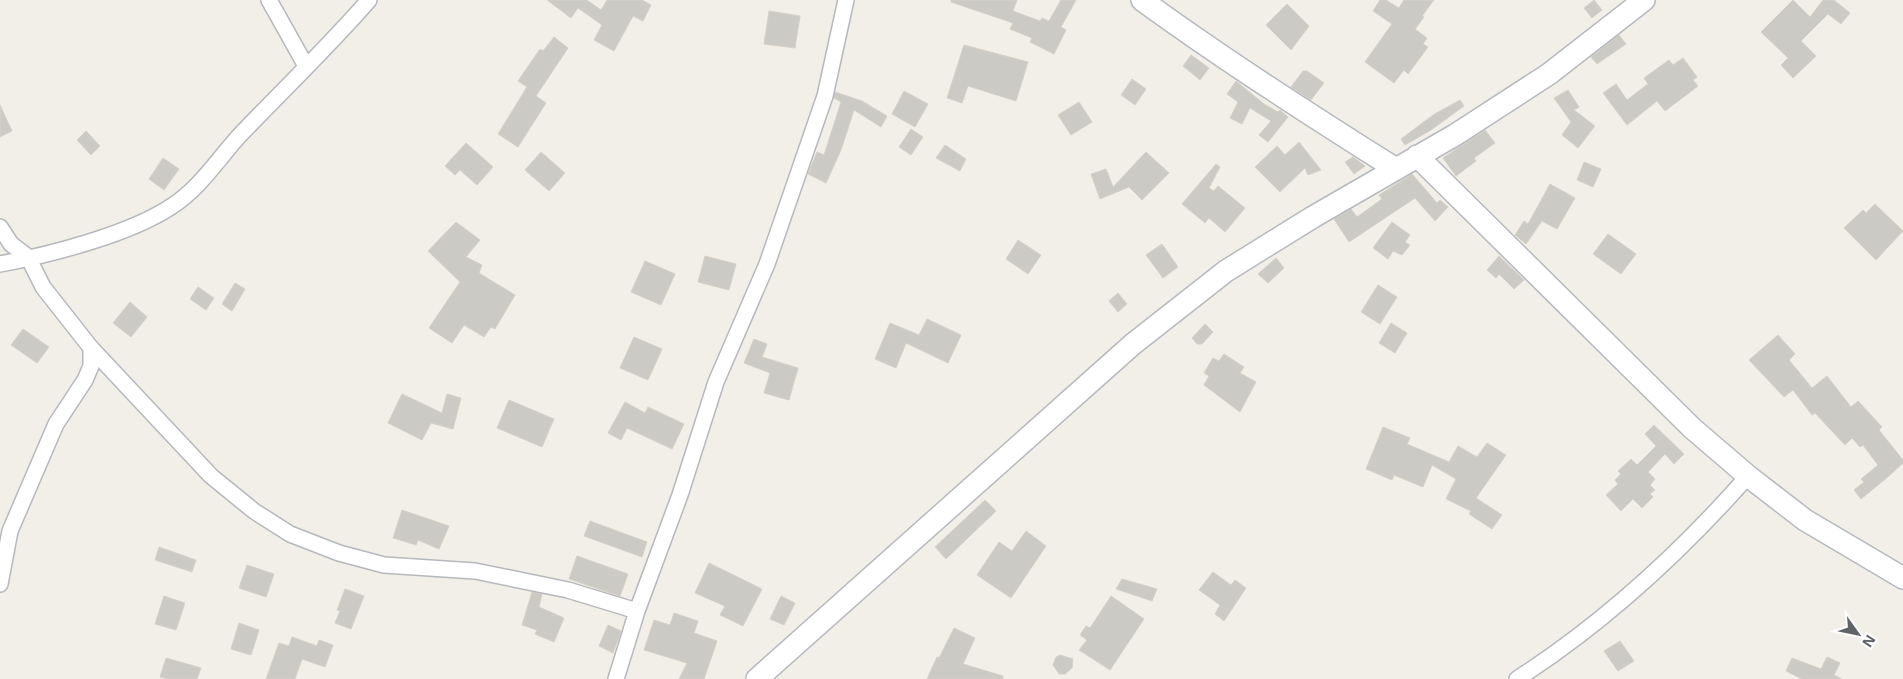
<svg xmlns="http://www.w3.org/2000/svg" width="1903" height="679" viewBox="0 0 1903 679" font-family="'Open Sans',sans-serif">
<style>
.building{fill:#cccac5;stroke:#d6d1c6}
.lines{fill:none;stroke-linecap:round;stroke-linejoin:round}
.street-casing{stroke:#b5b8bc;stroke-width:18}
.secondary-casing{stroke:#b6babf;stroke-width:24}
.street{stroke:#fff;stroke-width:15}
.secondary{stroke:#fff;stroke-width:21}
</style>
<rect width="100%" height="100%" fill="#f1efe8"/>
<!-- building -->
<path class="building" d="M547,0H587L601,10L607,0H642L651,5L643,21L633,16L614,51L594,40L602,25L578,8L571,18Z
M951,0H1017L1013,11L1040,21L1042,18L1049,21L1061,0H1076L1061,27L1066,30L1054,54L1030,42L1032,38L1010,29L1013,23L951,2Z
M1380,0H1386L1399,8L1404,0H1434L1422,16L1424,17L1415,29L1427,38L1423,44L1428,47L1408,74L1404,70L1394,83L1365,62L1392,24L1373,11Z
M1594,0L1602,10L1592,18L1584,8Z
M1793,0L1810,17L1823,0H1834L1850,13L1841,24L1828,14L1801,41L1816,56L1793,78L1781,65L1788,58L1761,32Z
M1287,4L1309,26L1291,50L1266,25Z
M769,11L800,16L795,48L764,44Z
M1619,35L1626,44L1597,64L1591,57Z
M554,37L568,48L536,96L546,103L518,147L498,134L527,87L518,81L540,49L543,51Z
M964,45L1028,62L1016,101L968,86L962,103L947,98Z
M1191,55L1209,68L1200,80L1183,66Z
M1683,58L1697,77L1693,80L1698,86L1665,111L1657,101L1627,125L1603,93L1616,84L1627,100L1648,84L1644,78L1669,60L1673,65Z
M1303,71H1307L1324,83L1311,100L1291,87Z
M1132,79L1146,89L1135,105L1121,95Z
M1236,81L1264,104L1278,112L1280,110L1288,117L1268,142L1259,135L1271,121L1250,108L1242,124L1230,118L1238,102L1227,94Z
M1568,90L1579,107L1574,110L1595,126L1578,148L1562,135L1571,122L1554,98Z
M904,91L928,104L915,127L892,114Z
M835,92L862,101L887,116L881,127L854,110L841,150L826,183L808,174L817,152L824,155L841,102L834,98Z
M1460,100L1464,106L1431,130L1405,145L1401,139L1433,115Z
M1079,102L1092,122L1071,135L1058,115Z
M0,105L12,131L0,137Z
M911,129L923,137L911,155L899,147Z
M1485,130L1495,143L1474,158L1476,161L1456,176L1443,158Z
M86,131L100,146L91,155L77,140Z
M1299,142L1321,170L1308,175L1305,168L1280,192L1255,167L1277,146L1285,155Z
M466,143L493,167L477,185L460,170L455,175L445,166Z
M945,145L966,159L960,171L936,158Z
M541,152L565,173L549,191L525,170Z
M1146,152L1169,173L1142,200L1129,187L1100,199L1091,174L1106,169L1113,187Z
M1353,157L1365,166L1354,174L1345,162Z
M163,158L179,169L164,190L149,179Z
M1584,162L1601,169L1593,187L1577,180Z
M1216,164L1220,167L1209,188L1214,191L1218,186L1245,208L1225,232L1209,218L1205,223L1182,204Z
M1412,174L1437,203L1440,200L1448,207L1435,221L1415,198L1349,242L1334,219L1351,209L1357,217L1382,199L1379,195Z
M1550,184L1575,198L1557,229L1542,221L1526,244L1515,235L1524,221L1528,224Z
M1875,204L1903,231L1876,260L1844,228L1863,210L1866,213Z
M456,222L480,240L466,257L482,265L479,273L515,295L495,329L491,327L484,337L464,325L452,343L429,328L460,282L428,251Z
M1392,222L1410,235L1405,242L1410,245L1402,255L1393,251L1388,259L1373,248Z
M1608,234L1636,254L1621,274L1593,254Z
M1018,240L1041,255L1028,274L1006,259Z
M1162,244L1178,267L1163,278L1146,255Z
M705,256L736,264L729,290L698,282Z
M1499,256L1524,280L1514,289L1499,274L1496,278L1487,270Z
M1276,258L1284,268L1268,283L1258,274Z
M645,261L675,274L661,305L631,292Z
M235,283L245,289L232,311L222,304Z
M1378,285L1397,297L1380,324L1361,312Z
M198,287L214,298L206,310L190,299Z
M1118,293L1127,304L1118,312L1109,301Z
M130,302L147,317L131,337L113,323Z
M927,319L961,335L948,363L906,343L896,368L875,359L890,323L919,335Z
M1391,323L1407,333L1395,353L1379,343Z
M1205,324L1213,332L1202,344H1197L1192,338Z
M23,329L49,347L37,363L11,345Z
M1778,335L1795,354L1789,360L1812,388L1827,376L1851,407L1858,401L1882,427L1879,430L1903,460V463L1889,476L1861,499L1854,490L1864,482L1861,479L1878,465L1863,445L1860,447L1852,438L1845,445L1815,413L1812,415L1793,390L1784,397L1749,360Z
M634,337L662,349L648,380L620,368Z
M754,339L767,344L762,357L798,368L789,400L764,393L770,373L744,363Z
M1224,354L1244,367L1240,373L1256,382L1240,412L1204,385L1209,376L1204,373L1213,358L1219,361Z
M402,394L442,413L447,394L461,398L453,429L431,423L422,440L388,423Z
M509,400L554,419L542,447L497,428Z
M625,402L645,413L648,407L684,424L672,449L627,428L621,440L608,433Z
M1654,425L1684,454L1674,464L1665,454L1648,472L1655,479L1650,485L1655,490L1650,494L1653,497L1642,508L1633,499L1621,511L1606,495L1618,484L1615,480L1621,474L1618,471L1631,459L1637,465L1656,446L1645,434Z
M1383,427L1410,438L1407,444L1449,462L1458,446L1477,457L1487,443L1506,455L1476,498L1502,515L1492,529L1469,514L1471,511L1446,499L1456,479L1432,465L1423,487L1394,475L1392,480L1366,469Z
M985,500L996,511L946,559L935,547Z
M402,510L449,526L439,549L418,540L416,545L393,538Z
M590,521L647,542L642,557L584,536Z
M1026,531L1046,546L1011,598L977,575L999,542L1012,551Z
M159,547L196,560L192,572L155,560Z
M577,556L628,574L620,596L569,579Z
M709,563L762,589L743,626L720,615L725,606L695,593Z
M247,565L274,574L266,597L239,588Z
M1213,572L1231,585L1235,580L1246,588L1224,621L1215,614L1220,605L1199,590Z
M1122,579L1157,589L1152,601L1116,589Z
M345,589L364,596L351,629L335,623L340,611L337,610Z
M532,592L542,594L539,607L564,618L554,642L535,634L537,630L522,625Z
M164,596L185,603L176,630L155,624Z
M781,596L795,603L784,625L770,619Z
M1111,596L1144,619L1110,670L1079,650L1087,640L1080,635L1086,626L1090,628Z
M674,613L698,621L694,633L717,641L704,679H679L687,663L644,650L654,620L670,625Z
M239,623L259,630L251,655L231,649Z
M608,625L621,631L613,653L599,646Z
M954,628L975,638L963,664L1003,676V679H927L937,657L939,658Z
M292,637L317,646L319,640L333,645L325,667L302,659L295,679H266L279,643L289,646Z
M1620,641L1634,661L1618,671L1604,651Z
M1060,655L1073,659L1072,668L1065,674H1059L1053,665L1056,657Z
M1827,657L1840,663L1834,675L1842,679H1802L1786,671L1792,658L1821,669Z
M166,658L201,668L197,679H168L160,677Z"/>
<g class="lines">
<defs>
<path id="street" d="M269,0L306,66
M0,227L11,244L28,257L43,287L91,348V366L85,380L56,424L10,531L0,584
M0,264C49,255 131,234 172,206C200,188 218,159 240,135C283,90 328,47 369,0
M91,348L211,476L254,511L290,534L339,553L384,565L475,571L568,590L637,611
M616,679L637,611L680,495L716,382L767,264L825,96L846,0
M1517,679C1604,623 1680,553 1748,476"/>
<path id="secondary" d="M1142,0C1224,60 1310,115 1396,169
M1417,156L1692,428L1748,476L1805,520L1903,578
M757,679L1133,344L1226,271L1313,217L1455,135L1549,74L1644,0"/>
</defs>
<!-- street casing -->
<use href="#street" class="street-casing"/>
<!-- secondary casing -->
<use href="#secondary" class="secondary-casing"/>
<!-- street -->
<use href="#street" class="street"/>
<!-- secondary -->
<use href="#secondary" class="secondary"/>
</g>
<!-- north arrow -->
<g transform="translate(1858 634) rotate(123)" stroke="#ffffff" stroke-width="4" paint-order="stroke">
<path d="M0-4L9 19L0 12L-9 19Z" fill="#5f6368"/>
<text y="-8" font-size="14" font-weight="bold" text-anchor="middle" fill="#5f6368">N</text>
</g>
</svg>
